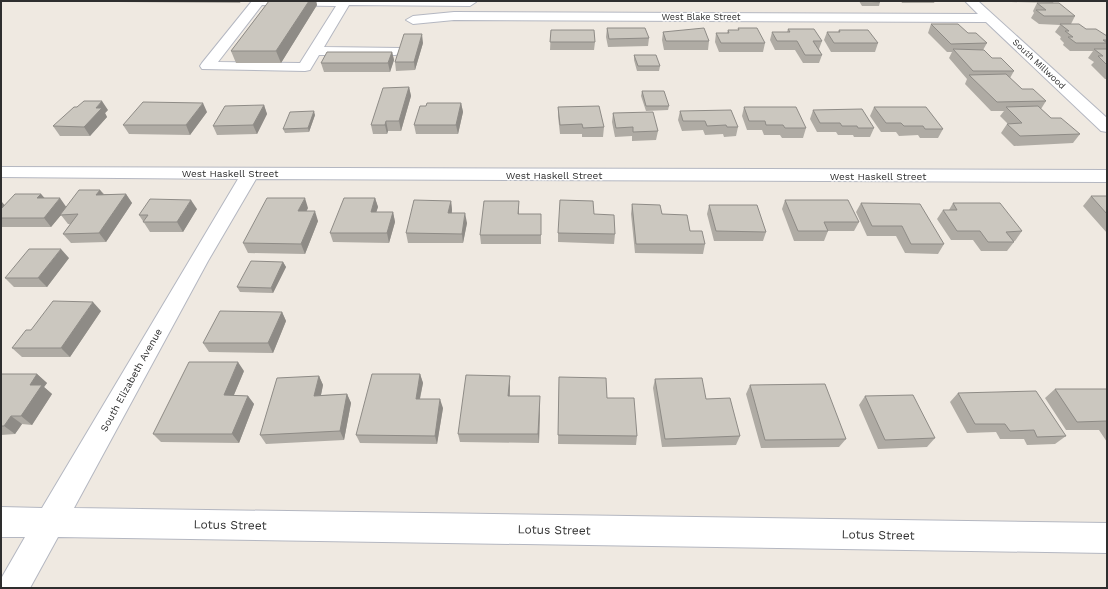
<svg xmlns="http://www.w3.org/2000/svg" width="1108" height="589" viewBox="0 0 1108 589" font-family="'Work Sans',sans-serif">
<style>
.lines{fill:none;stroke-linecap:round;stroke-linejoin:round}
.minor-casing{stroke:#b4b7c1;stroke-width:2}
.minor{fill:#fff;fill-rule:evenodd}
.wall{fill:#afaba4}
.shaded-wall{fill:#8e8b86}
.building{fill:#cbc7bf;stroke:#8e8b86}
.labels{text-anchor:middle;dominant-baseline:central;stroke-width:3;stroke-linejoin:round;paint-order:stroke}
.far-street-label{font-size:9px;fill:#2e2e2e;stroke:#fff}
.street-label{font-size:10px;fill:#2e2e2e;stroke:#fff}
.near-street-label{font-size:12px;fill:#2e2e2e;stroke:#fff}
</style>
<rect width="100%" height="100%" fill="#efe9e1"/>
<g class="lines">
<defs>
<path id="minor" d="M252,1H476V2L470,6L349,5L324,47L400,48L402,51L400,54L395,55H319L310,70L305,71L202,69L200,66L202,63ZM262,5L336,6L300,63L218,62Z
M965,1H978L1107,118V132L1101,131L986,22L454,20L413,24L406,20L413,16L454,12L978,14Z
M1,167L1107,170V182L256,179L208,261L74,508L1107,523V553L58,537L30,588H1L2,577L25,537H1V507L42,508L238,179L1,177Z"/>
</defs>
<!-- minor casing -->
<use href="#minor" class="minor-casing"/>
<!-- minor -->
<use href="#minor" class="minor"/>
</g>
<!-- wall -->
<path class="wall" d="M117,1H241L240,3L118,2Z
M269,1H316L317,5L281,63H236L231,51Z
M812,1H831L830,2H812Z
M859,1H880V2L879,6H862Z
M901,1H935L934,3H902Z
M1009,1H1054L1053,3L1011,2Z
M1037,3L1075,16L1071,24L1107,36V47L1106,49H1107V79H1105L1091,65L1094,62L1088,58L1093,51H1070L1063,45L1064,43L1060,39L1061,37L1055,32L1060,25L1039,24L1031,18L1034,13L1033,11Z
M931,24L968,33L987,43L983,50L992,58L1014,71L1010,78L1022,89L1046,101L1041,109L1051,118L1080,134L1073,143L1014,146L1001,133L1007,124H1008L1000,116L1004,111H991L965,84L967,79L949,58L952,52H947L928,33Z
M607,28L649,38L648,46L608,47L606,37Z
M738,28L765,43L763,52H719L715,42L716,33H727L728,30H738Z
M788,29L822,41L819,49L822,55L819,63H803L795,50H775L770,40L772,32H787Z
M551,30L595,42L594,50H550Z
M839,30L878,43L875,52H831L824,40L827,32H838Z
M663,32L709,41L708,50H664L662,40Z
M423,43L415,70L396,71L395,62Z
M392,52L394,60L390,72H324L321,63Z
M634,55L660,66L659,71H637L634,60Z
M409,87L411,96L401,131H388L387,134H373L371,125Z
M642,91L669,106L668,110L646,111L641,96Z
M461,103L463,112L458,134H416L414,125Z
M264,105L267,114L257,134L217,135L213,126Z
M558,107L604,127L603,137H582V134H560L558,116Z
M744,107L806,128L803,138H782L780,135H764L762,130H747L742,116Z
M874,107L943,129L938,138H920L918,135L899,136L896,132H881L870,116Z
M108,110L105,113L107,117L90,136H60L53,126Z
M813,110L874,128L870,137H854L853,135H838L836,132H817L810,119Z
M680,111L738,127L736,136L724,137L723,134L705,135L703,130L682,131L678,120Z
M207,112L190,135L129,134L123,125Z
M613,113L658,131L656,140L632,141V136L615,137L612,122Z
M315,115L309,132L285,133L283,129Z
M100,190L104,194H126L132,203L106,242L71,243L63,234L70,224H68L61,215L51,227H1V202L4,205L41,194L44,198L66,207Z
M1091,196H1107V233L1083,206Z
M375,198L378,207L376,212H393L395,222L389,243L333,242L330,233Z
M785,200L859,222L854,231H828L824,241H794L782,209Z
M451,201L452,210V213L467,223L463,243H408L406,233Z
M861,203L944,244L938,254L905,253L896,236H867L856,212Z
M953,203L1022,231L1015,241H1014V242L1007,251H981L973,240H951L937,219L943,210H949Z
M632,204L662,214L690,231L705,244L703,254L635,253L631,214Z
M709,205L766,232L763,241H714L707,214Z
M308,208L306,211L318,221L305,254L248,253L243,243Z
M197,209L183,232H150L139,215Z
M519,210V214L541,223V244H481L480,235Z
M594,214L615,234L614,244L558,242V233Z
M69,258L47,287H14L5,278Z
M283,262L286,267L273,293L240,292L237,287Z
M101,311L70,357H22L12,348L31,330Z
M282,312L286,321L273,353L209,352L203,343Z
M244,371L234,395L248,396L254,404L239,443L161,442L153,434Z
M1,374H37L47,383L44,387L52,394L32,425L22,424L15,434L1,435Z
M420,374L423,383L420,399L443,408L437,444L360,443L356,435Z
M319,376L323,385L321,395L347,394L351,403L344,440L266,444L260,435Z
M559,377L607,398L637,436L636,445L558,444Z
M655,379L706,399L740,436L736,445L662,447L653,388Z
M510,385V396L540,405L539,443L460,442L458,434Z
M750,385L846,439L839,447L761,448L746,394Z
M1055,389H1107V442L1099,430H1066L1045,398Z
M958,393L1066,436L1055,444L1027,445L1024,439H1000L996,432L967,433L950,402Z
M865,396L935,438L927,447L878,449L859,405Z"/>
<!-- shaded-wall -->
<path class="shaded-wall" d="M309,1H316L317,5L281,63L276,51Z
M422,34L423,43L415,70L414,62Z
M392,52L394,60L390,72L388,63Z
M409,87L411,96L401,131L399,121Z
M102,101L108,110L105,113L107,117L90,136L84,127L96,108Z
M203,103L207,112L190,135L186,125Z
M461,103L463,112L458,134L456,125Z
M264,105L267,114L257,134L253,125Z
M314,111L315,115L309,132L308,128Z
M386,121L388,131L387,134L385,125Z
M100,190L107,199L96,195Z
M41,194L49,203L37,198Z
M126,194L132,203L106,242L99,233Z
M60,198L67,208L60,215H61L51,227L44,218Z
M305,198L308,208L302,221L298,211Z
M375,198L378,207L373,222L371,212Z
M191,200L197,209L183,232L177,222Z
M451,201L452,210L450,222L448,213Z
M519,201V210L518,223V214Z
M2,202L6,207L1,212V203Z
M315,211L318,221L305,254L301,244Z
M393,212L395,222L389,243L387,233Z
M465,213L467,223L463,243L462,234Z
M61,249L69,258L47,287L38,278Z
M283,262L286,267L273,293L271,288Z
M93,302L101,311L70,357L61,348Z
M282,312L286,321L273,353L268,343Z
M238,362L244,371L230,404L224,395Z
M37,374L47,383L44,387L52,394L32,425L21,416L30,385Z
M420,374L423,383L418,407L416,399Z
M319,376L323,385L319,404L314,396Z
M510,376V385L509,405L508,396Z
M347,394L351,403L344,440L340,431Z
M248,396L254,404L239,443L232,434Z
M540,396V405L539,443L538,434Z
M440,399L443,408L437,444L435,436Z
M11,416L22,424L15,434L4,426Z"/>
<!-- building -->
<path class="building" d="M269,1H309L276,51H231Z
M863,1H880V2Z
M1037,3H1059L1075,16H1044L1036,10H1046Z
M931,24H958L968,33H976L987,43L951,44Z
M1060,24H1079L1086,29H1096L1107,36V40H1103L1107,43H1076L1068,37H1073L1065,31H1069Z
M607,28H645L649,38L609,39Z
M704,28L709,41H666L663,32Z
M738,28H757L765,43H721L716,33H729L728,30H739Z
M788,29H814L822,41H813L822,55H805L797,41H777L772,32H790Z
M551,30H594L595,42H550Z
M839,30H868L878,43H834L827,32H840Z
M404,34H422L414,62H395Z
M953,49L984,50L992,58H1001L1014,71H973Z
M1094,49H1107V65L1098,56H1103Z
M327,52H392L388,63H321Z
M634,55H656L660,66H638Z
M1006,74L1022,89H1033L1046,101L997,102L969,75Z
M409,87L399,121H386L385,125H371L383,88Z
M642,91H664L669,106H646Z
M84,101H102L96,108H102L84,127L53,126L74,107H77Z
M143,102L203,103L186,125H123Z
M427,103H461L456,125H414L420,106H426Z
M264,105L253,125L213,126L225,106Z
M599,106L604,127L583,128L582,124L560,125L558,107Z
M1038,106L1051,118H1061L1080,134L1020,136L1007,124L1022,123L1006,107Z
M744,107H796L806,128H785L783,125H766L765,121H749Z
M874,107H926L943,129H925L923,126H904L901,123H886Z
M862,109L874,128H858L857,126H842L840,123H820L813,110Z
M731,110L738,127H727L726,125L707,126L705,121H683L680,111Z
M314,111L308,128L283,129L290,112Z
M653,112L658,131L633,132V127L616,128L613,113Z
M79,190H100L96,195L126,194L99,233L63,234L78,214L60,215Z
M15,194H41L37,198H60L44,218H1V209Z
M1091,196H1107V214Z
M267,198H305L298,211H315L301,244L243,243Z
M344,198H375L371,212H393L387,233H330Z
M150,199L191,200L177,222H143L148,215H139Z
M414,200L451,201L448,213H465L462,234L406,233Z
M560,200L593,201L594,214L614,215L615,234L558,233Z
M785,200H848L859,222H824L828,231H798Z
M484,201H519L518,214H541V235H480Z
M861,203L920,204L944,244H911L902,226H872Z
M953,203H1000L1022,231L1006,232L1014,242H988L980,231H957L943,210H957Z
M632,204L660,205L662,214L687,215L690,231H702L705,244H636Z
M709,205H757L766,232L716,231Z
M29,249H61L38,278H5Z
M251,261L283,262L271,288L237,287Z
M53,301L93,302L61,348H12L26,330H31Z
M220,311L282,312L268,343H203Z
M189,362H238L224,395L248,396L232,434H153Z
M1,374H37L30,385H42L21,416H11L4,426H1Z
M372,374H420L416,399H440L435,436L356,435Z
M466,375L510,376L508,396H540L538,434H458Z
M319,376L314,396L347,394L340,431L260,435L277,378Z
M559,377L606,378L607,398H634L637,436L558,435Z
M702,378L706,399L730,398L740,436L665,439L655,379Z
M825,384L846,439L765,440L750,385Z
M1055,389H1107V421L1077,422Z
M1036,391L1066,436L1037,437L1034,430L1010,431L1005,424H975L958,393Z
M913,395L935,438L885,440L865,396Z"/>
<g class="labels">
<!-- far-street labels -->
<g class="far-street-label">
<text x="701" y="17">West Blake Street</text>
<text transform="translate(1039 64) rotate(43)">South Millwood</text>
</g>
<!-- street labels -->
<g class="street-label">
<text x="230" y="173">West Haskell Street</text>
<text x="554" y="175">West Haskell Street</text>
<text x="878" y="176">West Haskell Street</text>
<text transform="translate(131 380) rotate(-61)">South Elizabeth Avenue</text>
</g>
<!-- near-street labels -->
<g class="near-street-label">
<text transform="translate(230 525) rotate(1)">Lotus Street</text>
<text transform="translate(554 530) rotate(1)">Lotus Street</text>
<text transform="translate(878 535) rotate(1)">Lotus Street</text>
</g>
</g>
<!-- border -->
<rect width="1108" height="589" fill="none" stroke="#2e2e2e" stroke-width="4"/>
</svg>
